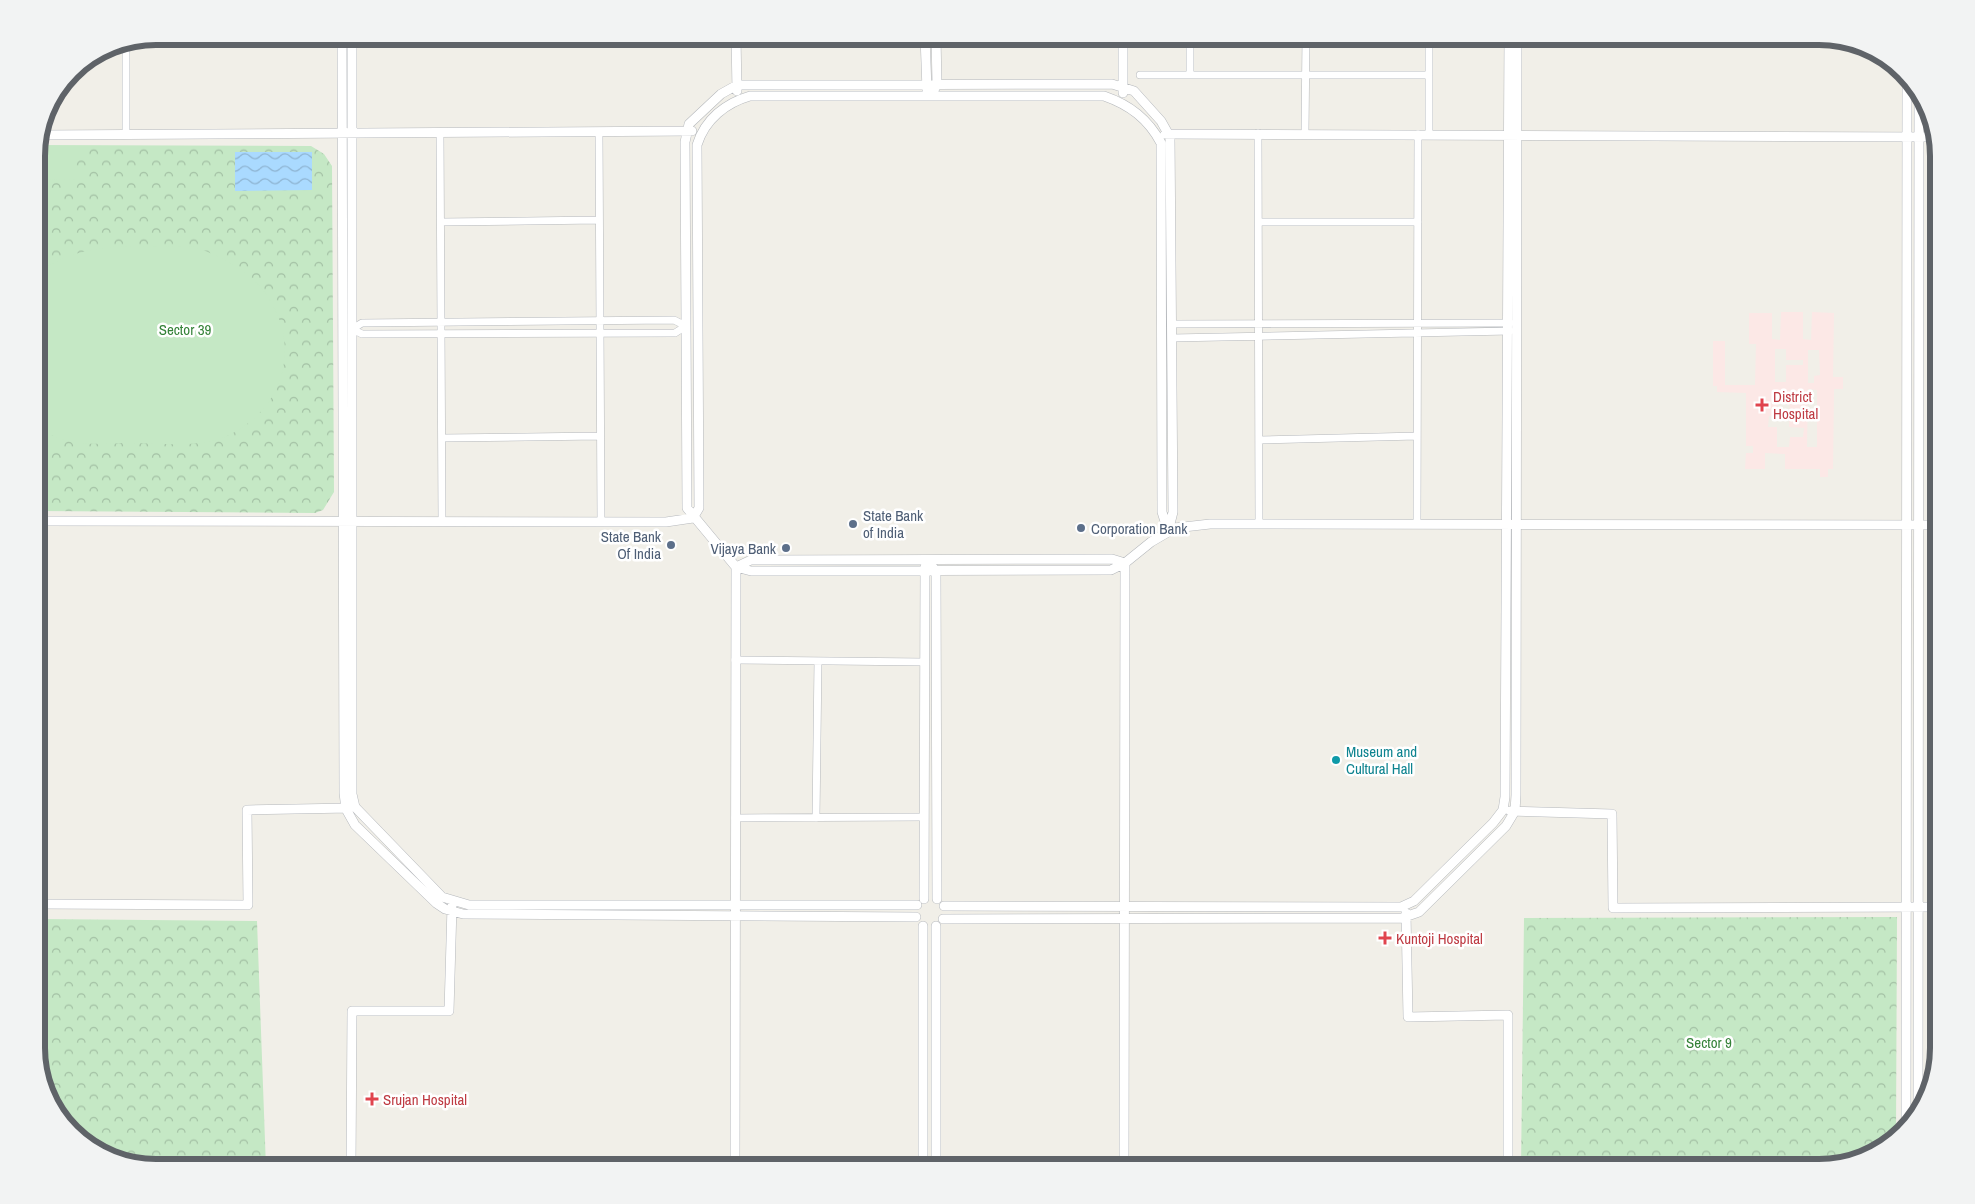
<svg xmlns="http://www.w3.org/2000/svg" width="1975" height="1204" viewBox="0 0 1975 1204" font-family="'Archivo Narrow',sans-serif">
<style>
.medical{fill:#fce8e6;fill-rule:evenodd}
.grass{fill:url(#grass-tufts)}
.forest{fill:url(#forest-crowns)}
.pitch{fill:#c5e8c5}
.water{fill:url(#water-waves)}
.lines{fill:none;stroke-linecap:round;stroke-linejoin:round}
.minor-casing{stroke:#b5b8bc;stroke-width:8}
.tertiary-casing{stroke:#b5b8bc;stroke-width:10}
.minor{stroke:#fff;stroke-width:7}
.tertiary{stroke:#fff;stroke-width:9}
.health-dot{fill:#e0444e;stroke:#fff;stroke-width:2}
.service-dot{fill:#5c6f8a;stroke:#fff;stroke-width:2}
.culture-dot{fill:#0f9aa8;stroke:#fff;stroke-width:2}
.labels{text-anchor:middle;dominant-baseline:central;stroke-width:5;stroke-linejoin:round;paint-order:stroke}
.park-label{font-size:15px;fill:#348238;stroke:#fff}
.health-label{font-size:15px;fill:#be3a42;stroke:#fff;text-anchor:start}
.service-label{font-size:15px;fill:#4e5e75;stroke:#fff;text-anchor:start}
.culture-label{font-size:15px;fill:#0d838f;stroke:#fff;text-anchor:start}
.rim{fill:none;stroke:#5f6368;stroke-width:6}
</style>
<defs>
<pattern id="grass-tufts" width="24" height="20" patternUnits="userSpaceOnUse" patternTransform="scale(1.25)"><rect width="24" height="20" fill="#c5e8c5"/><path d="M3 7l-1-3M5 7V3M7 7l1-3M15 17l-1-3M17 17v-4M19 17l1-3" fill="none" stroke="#a3c0a4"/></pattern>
<pattern id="forest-crowns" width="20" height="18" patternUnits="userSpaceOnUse" patternTransform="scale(1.25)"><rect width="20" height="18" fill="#c5e8c5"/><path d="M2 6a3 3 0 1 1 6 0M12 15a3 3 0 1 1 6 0" fill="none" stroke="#a3c0a4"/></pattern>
<pattern id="water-waves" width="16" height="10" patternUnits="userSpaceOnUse" patternTransform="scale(1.25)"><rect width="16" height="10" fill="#aadaff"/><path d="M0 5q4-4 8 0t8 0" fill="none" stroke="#8eb4d2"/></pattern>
</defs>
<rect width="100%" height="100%" fill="#f1efe8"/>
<!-- medical -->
<path class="medical" d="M1781,312H1803V339L1811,340L1812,312L1834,313L1833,377H1843V389H1834L1833,469H1828V477H1820V469H1785V454L1765,453V469H1745L1746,453H1753V446H1746V393L1717,392V386H1713V341H1725V385H1755L1756,344H1749V313H1772V339L1780,340ZM1775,349H1786V360H1803V365H1786V382H1775ZM1808,350H1819L1820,375L1814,376V383H1808ZM1808,389L1817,390V447H1807ZM1778,393H1790L1789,427L1804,428L1803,437H1790L1789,447H1777V427H1768L1769,416L1777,417Z"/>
<!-- grass -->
<path class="grass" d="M1930,918L1939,919V1048L1928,1087Z"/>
<!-- forest -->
<path class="forest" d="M37,145L311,146L324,154L332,166L334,492L323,510L315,513L37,511Z
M1897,917L1896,1134L1878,1152L1819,1168H1521L1524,918Z
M40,919L257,921L266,1168H156L96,1152L52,1108L36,1055V1003L44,1001Z"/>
<!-- pitch -->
<path class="pitch" d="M37,147H76V179L36,180Z
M195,247C222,257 249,270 266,294C304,348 282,414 222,438C194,448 160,443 131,443C108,443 78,447 56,437C49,435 43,429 37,424L36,275C81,238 140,247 195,247Z"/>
<!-- water -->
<path class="water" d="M235,152H312V190L235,191Z"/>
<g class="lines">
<defs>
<path id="minor" d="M1190,36V75
M126,42V135
M1140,75H1429
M599,132L601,522
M440,133L442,521
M1258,133L1259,524
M1305,133L1306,36
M1429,134V36
M441,222L599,220
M1259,222H1418
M1172,324L1510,323
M352,329L362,323L674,320L686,326
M352,329L362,334L675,333L686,326
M1172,338L1510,331
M442,438L600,436
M1259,440L1417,436
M1417,524L1418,134
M735,660L924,662
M735,818L924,817
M816,818L818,661"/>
<path id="tertiary" d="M342,36L344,793L346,809L355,825L436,903L445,909L463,914L916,917
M352,36V794L355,807L442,897L469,905H917
M736,36L737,91
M925,36L927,90
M1123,36V93
M934,90L937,85L936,36
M1165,134L1935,137
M40,135L692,131
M693,518L699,508L697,145C705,119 726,103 750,96H1104C1130,105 1148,119 1161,143L1162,512L1168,531
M36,521L666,522L693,518
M1112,559L1125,563L1111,570L751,571L736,567L751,560Z
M932,566L936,571L937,899
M1510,811L1612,814L1613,908L1939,907
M924,899L925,567
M36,904L248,905L247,810L350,808
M944,906L1401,907L1414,901L1493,823L1503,810L1505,797L1509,36
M1406,913L1408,1017L1508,1015V1168
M943,919L1402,918L1419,912L1506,826L1515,811L1516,795L1517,36
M1918,1112L1919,92
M1906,1125L1907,81
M351,1168L352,1011H449L452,906
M735,1168L736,567L687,508L685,142L689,124L721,94L737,85L1112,84L1134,91L1161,121L1170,137L1173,512L1168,532
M923,1168V926
M936,1168V926
M1124,1168L1125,563L1151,542L1175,528L1210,524L1939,525"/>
</defs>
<!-- minor casing -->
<use href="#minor" class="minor-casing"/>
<!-- tertiary casing -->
<use href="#tertiary" class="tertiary-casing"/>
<!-- minor -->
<use href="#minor" class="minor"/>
<!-- tertiary -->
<use href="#tertiary" class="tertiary"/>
</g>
<!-- markers -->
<g class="health-dot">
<path d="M1759.5 397.5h5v5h5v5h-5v5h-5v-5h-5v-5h5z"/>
<path d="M1382.5 930.5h5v5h5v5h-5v5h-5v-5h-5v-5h5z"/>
<path d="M369.5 1091.5h5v5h5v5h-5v5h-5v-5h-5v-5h5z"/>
</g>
<g class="service-dot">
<circle cx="853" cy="524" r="5"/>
<circle cx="1081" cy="528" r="5"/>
<circle cx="671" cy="545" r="5"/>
<circle cx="786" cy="548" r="5"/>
</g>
<circle class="culture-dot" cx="1336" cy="760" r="5"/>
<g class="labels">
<!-- park labels -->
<g class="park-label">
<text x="185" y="329">Sector 39</text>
<text x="1709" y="1042">Sector 9</text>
</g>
<!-- health labels -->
<g class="health-label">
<text x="1773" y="396">District<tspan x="1773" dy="17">Hospital</tspan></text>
<text x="1396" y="938">Kuntoji Hospital</text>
<text x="383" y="1099">Srujan Hospital</text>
</g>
<!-- service labels -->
<g class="service-label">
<text x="863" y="515">State Bank<tspan x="863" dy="17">of India</tspan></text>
<text x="1091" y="528">Corporation Bank</text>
<text x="661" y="536" text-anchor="end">State Bank<tspan x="661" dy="17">Of India</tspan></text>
<text x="776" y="548" text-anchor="end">Vijaya Bank</text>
</g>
<!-- culture labels -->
<g class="culture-label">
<text x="1346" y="751">Museum and<tspan x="1346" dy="17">Cultural Hall</tspan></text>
</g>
</g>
<!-- crop -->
<path d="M0 0H1975V1204H0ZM156 45H1819A111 111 0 0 1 1930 156V1048A111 111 0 0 1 1819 1159H156A111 111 0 0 1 45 1048V156A111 111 0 0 1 156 45Z" fill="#f2f3f3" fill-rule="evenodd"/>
<path class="rim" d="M156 45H1819A111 111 0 0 1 1930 156V1048A111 111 0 0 1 1819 1159H156A111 111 0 0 1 45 1048V156A111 111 0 0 1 156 45Z"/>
</svg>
